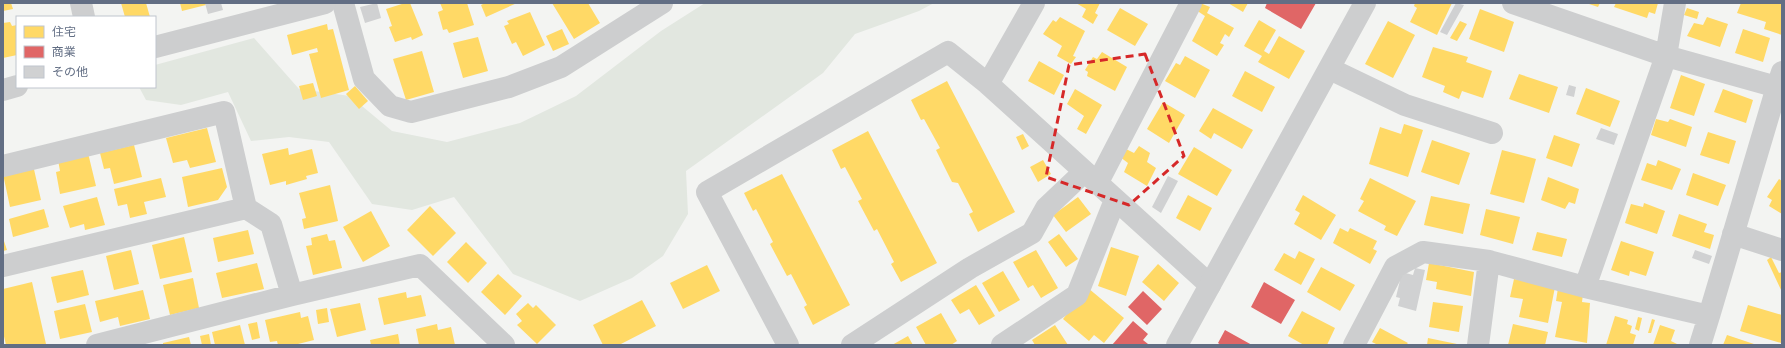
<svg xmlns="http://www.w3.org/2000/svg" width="1785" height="348" viewBox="0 0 1785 348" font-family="Barlow,'Noto Sans JP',sans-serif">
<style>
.green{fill:#e2e7e0}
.homes{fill:#ffd966}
.shops{fill:#e06666}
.building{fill:#d0d1d2}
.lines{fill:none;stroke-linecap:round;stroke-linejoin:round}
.minor{stroke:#cdcecf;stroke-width:22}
.tertiary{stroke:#cdcecf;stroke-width:22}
.marked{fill:none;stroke:#d62828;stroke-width:3;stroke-dasharray:8 5;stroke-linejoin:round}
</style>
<rect width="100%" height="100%" fill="#f3f4f2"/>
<!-- green -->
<path class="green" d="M705,3H934L919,11L855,34L823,73L686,171L688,214L663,256L632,278L580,301L513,274L454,197L412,210L372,204L329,142L289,137L251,141L228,92L181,105L146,100L139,87H155V65L254,38L299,89L350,96L392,131L447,142L520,123L576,96L661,31Z"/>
<!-- homes -->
<path class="homes" d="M3,3H11L13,9L3,11Z
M121,3H146L150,17H125Z
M180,3H205L206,5L182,11Z
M405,3H410L423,35L412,40L411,37L395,42L389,27L392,26L386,9Z
M440,3H467L474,25L449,33L447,29L443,30L438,12L443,10Z
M485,3H517L486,17L481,5Z
M552,3H588L600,23L574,39Z
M1076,3H1100L1095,13L1098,15L1093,24L1082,17L1086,9Z
M1200,3L1210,7L1207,13L1234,28L1229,37L1225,34L1220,43L1224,45L1217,56L1192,41L1205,16L1196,10Z
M1228,3H1248L1243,12Z
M1415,3H1452L1437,35L1410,22L1417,8L1414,6Z
M1586,3H1600L1598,7Z
M1616,3H1658L1655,14L1649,12L1647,18L1614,7Z
M1741,3H1782V35L1764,29L1766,22L1737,13Z
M1120,8L1148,24L1135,46L1107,30Z
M1687,8L1699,12L1697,19L1684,15Z
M1480,9L1514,22L1504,52L1469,39Z
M530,12L545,45L523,56L516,42L512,44L504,26L509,24L507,21Z
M1060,17L1085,31L1073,56L1076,57L1071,64L1057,56L1062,46L1043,34L1053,20L1056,22Z
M1707,17L1728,24L1720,47L1687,36L1694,23L1703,25Z
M1259,20L1276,30L1264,51L1269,54L1279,36L1305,51L1289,79L1258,62L1262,56L1244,46Z
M1388,21L1415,35L1393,78L1365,64Z
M1460,21L1467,24L1457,41L1450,38Z
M10,22L12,26L17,25V55L3,58V23Z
M327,24L328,30L333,29L349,90L321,98L309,54L318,52L317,48L292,55L287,35Z
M562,29L569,44L553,51L546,36Z
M1743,29L1770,38L1763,62L1735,53Z
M478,37L488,71L463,78L453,43Z
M1433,47L1468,57L1466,62L1492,71L1483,98L1462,91L1459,99L1443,92L1445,86L1422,77Z
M422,51L434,92L406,100L393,59Z
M1102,52L1127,67L1115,91L1087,76L1088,72L1085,70L1093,57L1097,59Z
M1185,56L1210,70L1195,98L1165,81L1176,63L1180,65Z
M1039,61L1064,75L1054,95L1028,81Z
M1245,71L1275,87L1262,112L1232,96Z
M1519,74L1558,87L1549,113L1509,99Z
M1681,75L1705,84L1694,116L1670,108Z
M947,81L1015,212L978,232L969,214L973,212L958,183L952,182L936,150L940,148L924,119L921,120L911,100Z
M313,83L317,96L303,100L299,86Z
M355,86L368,101L359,109L346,94Z
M1586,88L1620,101L1610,127L1576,114Z
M1075,89L1102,105L1086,134L1077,129L1084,116L1067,104Z
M1723,89L1753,100L1746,123L1714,112Z
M1163,102L1185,115L1169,143L1147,129Z
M1213,108L1253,130L1242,149L1214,133L1211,139L1199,131Z
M1656,119L1668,122L1670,119L1692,127L1686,147L1651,135Z
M1404,124L1423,130L1408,177L1369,164L1380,127L1401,134Z
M207,128L216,162L190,168L187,160L173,163L166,138Z
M868,131L937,263L901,282L891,264L894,262L877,229L874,231L858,201L862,199L845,167L841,169L832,150Z
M1708,132L1736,141L1729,164L1700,155Z
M1023,134L1029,146L1022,150L1016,137Z
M1554,135L1580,144L1572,167L1546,158Z
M1432,140L1470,153L1459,185L1421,172Z
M134,145L142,177L114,184L110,168L104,169L100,153Z
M1139,146L1150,153L1147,162L1156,168L1147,186L1124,172L1128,163L1120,157L1126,149L1134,153Z
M1194,147L1232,170L1217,196L1178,174Z
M288,148L289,155L312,149L318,173L306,176L307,179L286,185V181L270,185L262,154Z
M1502,150L1536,159L1524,203L1490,194Z
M88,153L96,186L60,194L56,172L60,171L58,160Z
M1043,160L1051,174L1038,182L1030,167Z
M1658,160L1681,169L1672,190L1641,180L1647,163L1656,166Z
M33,165L41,200L10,207L3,174Z
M222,168L227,187L218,200L188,207L182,177Z
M1693,173L1726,185L1718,206L1686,195Z
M782,174L850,305L813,325L804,307L807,305L791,274L787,276L770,244L773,242L756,209L753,211L744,193Z
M1548,177L1579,189L1575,204L1569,202L1565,209L1541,200Z
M161,178L166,197L144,202L147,214L130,218L127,204L118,206L114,189Z
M1370,178L1416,201L1397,236L1384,230L1386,226L1358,211L1364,201L1360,199Z
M1779,179L1782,181V214L1769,206L1772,200L1767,197Z
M330,185L338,221L304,229L302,219L306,218L299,193Z
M1188,195L1212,208L1200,231L1176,218Z
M1303,195L1336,215L1321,240L1294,224L1300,213L1295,210Z
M1431,196L1470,204L1463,234L1424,225Z
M97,197L105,225L85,230L84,224L70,228L63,206Z
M1078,197L1091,214L1066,232L1053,215Z
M1644,203L1665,211L1657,234L1625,223L1631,204L1643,207Z
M430,206L456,233L433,256L407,230Z
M44,209L49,227L13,237L9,219Z
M1486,209L1520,217L1513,244L1480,235Z
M371,211L390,246L363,262L343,227Z
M1679,214L1707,224L1704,232L1714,235L1710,249L1672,236Z
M1340,228L1348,232L1350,228L1377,241L1373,249L1377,251L1370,264L1333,243Z
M248,230L254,254L218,262L213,238Z
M1537,232L1567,239L1562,257L1532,250Z
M327,234L329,241L335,240L342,268L313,275L306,246L312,245L311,238Z
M1059,234L1078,259L1066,267L1048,242Z
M184,237L192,272L160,279L152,245Z
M3,238L7,250L3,251Z
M1621,241L1654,252L1646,276L1630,271L1629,276L1611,270Z
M466,242L487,263L468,283L447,262Z
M1111,247L1139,256L1126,296L1098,286Z
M131,250L139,284L114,290L106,256Z
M1036,250L1058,288L1041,298L1033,285L1028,288L1013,262Z
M1299,251L1315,259L1301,285L1274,270L1284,253L1295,259Z
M1771,257L1779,273L1782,272V292L1767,260Z
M257,263L264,289L222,298L216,273Z
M1429,263L1474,272L1471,296L1436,289L1437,282L1426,280Z
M1158,264L1179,283L1164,301L1142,282Z
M707,265L720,291L683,309L670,283Z
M1321,267L1355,285L1340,311L1307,292Z
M83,270L89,295L57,303L51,277Z
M1003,271L1020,300L999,312L982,283Z
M498,274L522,296L505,315L481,292Z
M193,278L199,308L170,315L163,285Z
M1514,279L1555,287L1548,323L1519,317L1523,299L1510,297Z
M32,282L46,344L6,345L3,332V289Z
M976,285L995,316L979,325L969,309L960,314L951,300Z
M1088,288L1124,318L1104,343L1094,335L1089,341L1063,319Z
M1558,288L1583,294L1582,302L1590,303L1587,343L1555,337L1562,302L1556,301Z
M143,290L150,319L120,326L118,317L100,322L95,301Z
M406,292L407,298L421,295L426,316L384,325L378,298Z
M642,300L656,326L619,345H603L593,325Z
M1433,302L1463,306L1459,332L1429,327Z
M360,303L366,330L337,337L330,309Z
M528,303L533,308L536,305L556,325L537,344L517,325L522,321L516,314Z
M85,304L92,332L60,339L54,311Z
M1748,305L1782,315L1781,343L1740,331Z
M327,308L329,322L318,324L316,310Z
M1302,311L1335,328L1327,345H1304L1288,336Z
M300,312L301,318L308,316L314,340L294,345H278L277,341L270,342L265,320Z
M941,313L957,341L951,345H926L916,327Z
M1615,316L1628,320L1627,324L1632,326L1630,333L1636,335L1633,345H1606Z
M1638,317L1642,318L1639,331L1635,329Z
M1652,319L1655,320L1651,333H1648Z
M257,322L260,338L252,340L248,324Z
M437,324L438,330L451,327L455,345H419L416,329Z
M1513,324L1548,332L1545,345H1508Z
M240,325L245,345H215L212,332Z
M1055,325L1068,345H1035L1032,340Z
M1660,325L1675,330L1671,341L1679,345H1653Z
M1380,328L1408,343L1406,345H1378L1372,342Z
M209,334L211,345H202L200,336Z
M398,334L400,345H371L370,340Z
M1727,335L1757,345H1723Z
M908,336L913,345H892Z
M189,337L191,345H163V343Z
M1428,338L1457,344L1456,345H1427Z"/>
<!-- shops -->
<path class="shops" d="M1267,3H1316L1301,29L1265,8Z
M1264,282L1295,300L1281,324L1251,307Z
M1143,291L1162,309L1147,325L1128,307Z
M1133,321L1148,334L1143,340L1148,344L1112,345Z
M1225,330L1252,345H1221L1218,343Z"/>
<!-- building -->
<path class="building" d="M205,3H221L223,10L208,14Z
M377,3L381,18L365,23L360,7Z
M1456,3L1464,5L1447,35L1440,32Z
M1569,85L1576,87L1574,97L1566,95Z
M1601,128L1618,134L1614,145L1596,139Z
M1168,176L1178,181L1161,213L1152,207Z
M1695,250L1712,256L1709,264L1692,258Z
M1415,268L1425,270L1416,311L1398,306L1400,298L1396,297L1402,272L1413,275Z"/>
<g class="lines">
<!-- minor -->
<path class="minor" d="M81,3L84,17
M343,3L364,79L390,106L411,112L509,87L561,67L662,3
M1513,3L1666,56L1777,87L1782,72
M1330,69L1405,105L1492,133
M988,84L1034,3
M3,166L224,112L246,208
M1097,184L1191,3
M1733,234L1782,250
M3,266L246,208L271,224L292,295
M1585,287L1666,56L1675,3
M1709,316L1777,87
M97,345L292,295L420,265L504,345
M788,345L707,192L948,52L988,84L1210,285
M852,345L970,268L1032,233L1046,208L1084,172
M1002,345L1077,295L1115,200
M1354,345L1395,267L1423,252L1489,261L1585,287L1709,316L1700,345
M1478,345L1489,261"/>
<!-- tertiary -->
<path class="tertiary" d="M155,47L325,3
M3,90L17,86
M1177,345L1365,3"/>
</g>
<!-- marked area -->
<path class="marked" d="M1145,54L1184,156L1129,205L1046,177L1069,65Z"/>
<!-- border -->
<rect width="1785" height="348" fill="none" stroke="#626e84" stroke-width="8"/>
<!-- legend -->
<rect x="16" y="16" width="140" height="72" fill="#ffffff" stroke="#c0c5ce"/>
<rect x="24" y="26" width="20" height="12" fill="#ffd966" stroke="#c0c5ce"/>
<text x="52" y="36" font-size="12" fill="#626e84">住宅</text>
<rect x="24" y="46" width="20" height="12" fill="#e06666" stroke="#c0c5ce"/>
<text x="52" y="56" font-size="12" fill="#626e84">商業</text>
<rect x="24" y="66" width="20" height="12" fill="#d0d1d2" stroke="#c0c5ce"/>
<text x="52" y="76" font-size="12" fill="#626e84">その他</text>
</svg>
